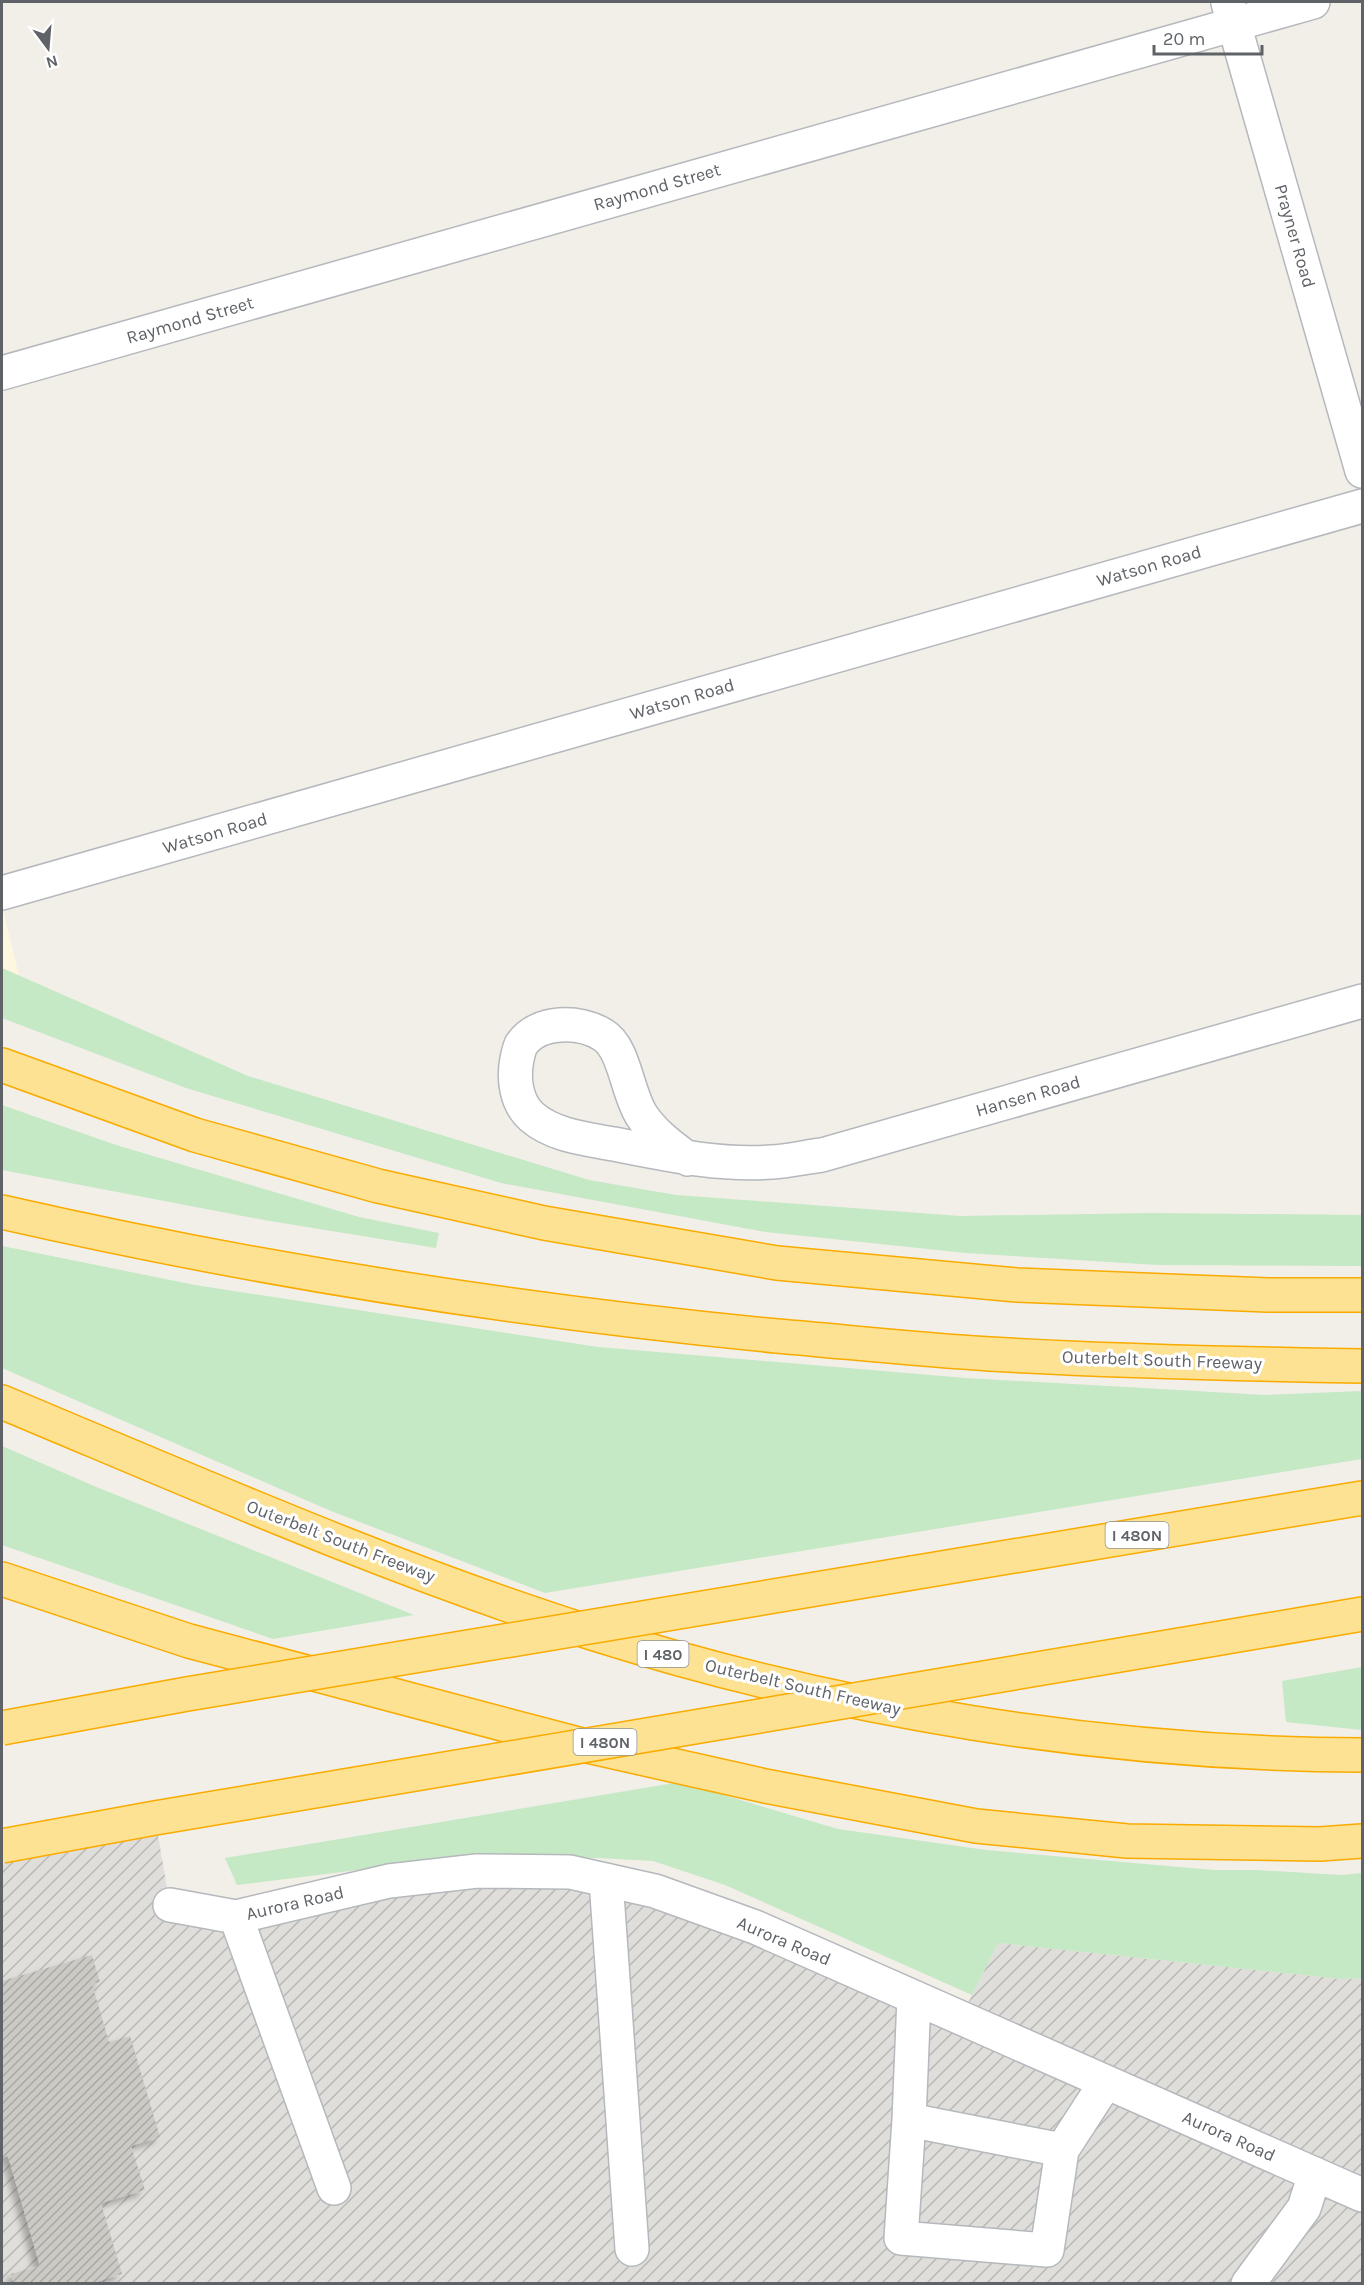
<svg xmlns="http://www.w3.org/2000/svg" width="1364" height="2285" viewBox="0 0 1364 2285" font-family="Karla,sans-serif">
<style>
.commercial{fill:#fef7e0}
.industrial{fill:url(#industrial-furrows)}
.grass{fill:#c5e8c5}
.building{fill:url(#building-hatch);filter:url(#shadow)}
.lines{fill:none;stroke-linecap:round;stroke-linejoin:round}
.minor-casing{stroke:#b5b8bc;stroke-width:36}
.highway-casing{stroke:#f9ab00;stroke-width:36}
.minor{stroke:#fff;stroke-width:33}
.highway{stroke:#fde293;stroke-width:33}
.highway-bridge-casing{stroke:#f9ab00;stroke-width:36;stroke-linecap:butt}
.highway-bridge{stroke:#fde293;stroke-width:33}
.labels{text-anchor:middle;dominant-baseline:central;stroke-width:6;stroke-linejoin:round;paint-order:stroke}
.shield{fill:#fff;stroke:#8f9295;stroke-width:1.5}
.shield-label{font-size:16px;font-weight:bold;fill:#5f6368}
.street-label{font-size:18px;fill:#5f6368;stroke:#fff}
</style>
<defs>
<pattern id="industrial-furrows" width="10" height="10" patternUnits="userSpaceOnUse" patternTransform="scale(1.5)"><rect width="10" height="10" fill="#e0deda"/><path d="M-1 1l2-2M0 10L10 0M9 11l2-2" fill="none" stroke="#b9b8b5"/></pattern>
<pattern id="building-hatch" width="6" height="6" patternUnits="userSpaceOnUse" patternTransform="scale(1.5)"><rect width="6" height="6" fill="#cccac5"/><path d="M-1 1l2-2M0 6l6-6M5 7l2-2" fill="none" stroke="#a9a8a4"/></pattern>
<filter id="shadow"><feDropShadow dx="-5.5" dy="5.5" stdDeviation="3" flood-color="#0004"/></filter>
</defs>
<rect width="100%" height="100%" fill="#f1efe8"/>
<!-- commercial -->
<path class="commercial" d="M2,905L19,976L2,968Z"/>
<!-- industrial -->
<path class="industrial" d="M155,1818L170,1905L236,1917L570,1872L961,2017L998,1943L1342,1979L1362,1978V2283L2,2284V1846Z"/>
<!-- grass -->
<path class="grass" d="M2,968L248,1076L589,1180L676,1195L960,1216L1152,1213L1362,1215V1266L1158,1265L966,1253L766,1232L501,1183L186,1088L2,1018Z
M2,1105L116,1145L359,1217L439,1233L436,1248L264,1220L2,1170Z
M2,1246L195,1285L598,1347L966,1378L1265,1395L1362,1391V1459L545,1593L331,1511L2,1368Z
M2,1446L94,1486L414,1615L273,1639L2,1545Z
M1362,1667V1730L1286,1722L1282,1681Z
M680,1782L838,1829L986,1850L1214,1870H1256L1342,1875L1362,1873V1978L1342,1979L998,1943L972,1995L725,1885L653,1861L598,1858L461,1857L237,1885L225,1858Z"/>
<!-- building -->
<path class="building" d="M92,1955L100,1982L92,1984L109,2042L130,2036L160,2137L131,2146L145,2190L101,2203L122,2274L89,2284H14L11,2274L40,2266L8,2156L2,2158V1981Z"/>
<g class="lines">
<defs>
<path id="minor" d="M1228,3L1362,471
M2,373L1313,2
M2,893L1362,506
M688,1159C671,1146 654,1134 642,1116C627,1094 625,1048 603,1035C580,1020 537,1020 521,1045C519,1049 518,1055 517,1059C513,1079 516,1103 532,1117C554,1136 587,1139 614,1144C665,1154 719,1166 772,1162C788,1161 805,1157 822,1155L1362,1001
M606,1880L632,2249
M170,1905L236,1917L389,1881L477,1871L570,1872L655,1891L755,1927L1362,2195
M236,1917L334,2188
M914,1997L909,2120L1062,2150L1106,2082
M909,2120L901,2238L1047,2250L1062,2150
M1248,2284L1304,2208L1315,2174"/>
<path id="highway" d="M2,1065L195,1135L378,1186L544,1223L777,1263L1017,1285L1268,1295H1362
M2,1212C257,1270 517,1311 777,1336C848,1342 919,1350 990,1354C1114,1361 1238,1364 1362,1366
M2,1402C196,1483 390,1569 592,1633C839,1711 1103,1754 1362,1755
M912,1573L1362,1498
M2,1579L189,1641L574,1743L765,1786L976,1826L1127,1841L1320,1844L1362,1841
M1209,1640L1362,1614"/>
</defs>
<!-- minor casing -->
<use href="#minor" class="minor-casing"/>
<!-- highway casing -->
<use href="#highway" class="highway-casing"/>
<!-- minor -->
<use href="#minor" class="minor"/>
<!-- highway -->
<use href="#highway" class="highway"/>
<defs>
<path id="highway-bridge" d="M2,1728L187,1694L912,1573
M2,1846L155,1818L1209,1640"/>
</defs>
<!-- highway-bridge casing -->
<use href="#highway-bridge" class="highway-bridge-casing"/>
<!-- highway-bridge -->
<use href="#highway-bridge" class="highway-bridge"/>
</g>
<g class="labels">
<!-- shield labels -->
<g class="shield">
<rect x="1105.5" y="1522" width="63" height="26" rx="4.5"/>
<rect x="637.5" y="1641" width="51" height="26" rx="4.5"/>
<rect x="573.5" y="1729" width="63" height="26" rx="4.5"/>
</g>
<g class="shield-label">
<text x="1137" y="1535">I 480N</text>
<text x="663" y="1654">I 480</text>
<text x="605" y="1742">I 480N</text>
</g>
<!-- street labels -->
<g class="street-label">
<text transform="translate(657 187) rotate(-16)">Raymond Street</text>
<text transform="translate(1295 236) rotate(74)">Prayner Road</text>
<text transform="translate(190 320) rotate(-16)">Raymond Street</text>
<text transform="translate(1149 566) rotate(-16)">Watson Road</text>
<text transform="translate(682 699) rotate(-16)">Watson Road</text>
<text transform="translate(215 833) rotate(-16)">Watson Road</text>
<text transform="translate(1028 1096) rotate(-16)">Hansen Road</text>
<text transform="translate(1162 1360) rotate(2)">Outerbelt South Freeway</text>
<text transform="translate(341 1541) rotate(21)">Outerbelt South Freeway</text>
<text transform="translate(803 1687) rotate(13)">Outerbelt South Freeway</text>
<text transform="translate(295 1903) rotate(-13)">Aurora Road</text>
<text transform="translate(784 1941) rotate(23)">Aurora Road</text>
<text transform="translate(1229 2136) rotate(24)">Aurora Road</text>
</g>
</g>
<!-- border -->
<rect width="1364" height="2285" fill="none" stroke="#5f6368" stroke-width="6"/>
<!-- north arrow -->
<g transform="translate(48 48) rotate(164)" stroke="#ffffff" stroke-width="4.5" paint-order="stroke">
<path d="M0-4.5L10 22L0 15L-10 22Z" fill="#5f6368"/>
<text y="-9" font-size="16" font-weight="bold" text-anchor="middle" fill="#5f6368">N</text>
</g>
<!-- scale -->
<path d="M1154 45v9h108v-9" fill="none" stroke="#5f6368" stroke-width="3"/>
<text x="1163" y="45" font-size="18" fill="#5f6368" stroke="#ffffff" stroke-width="4.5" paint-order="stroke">20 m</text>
</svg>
